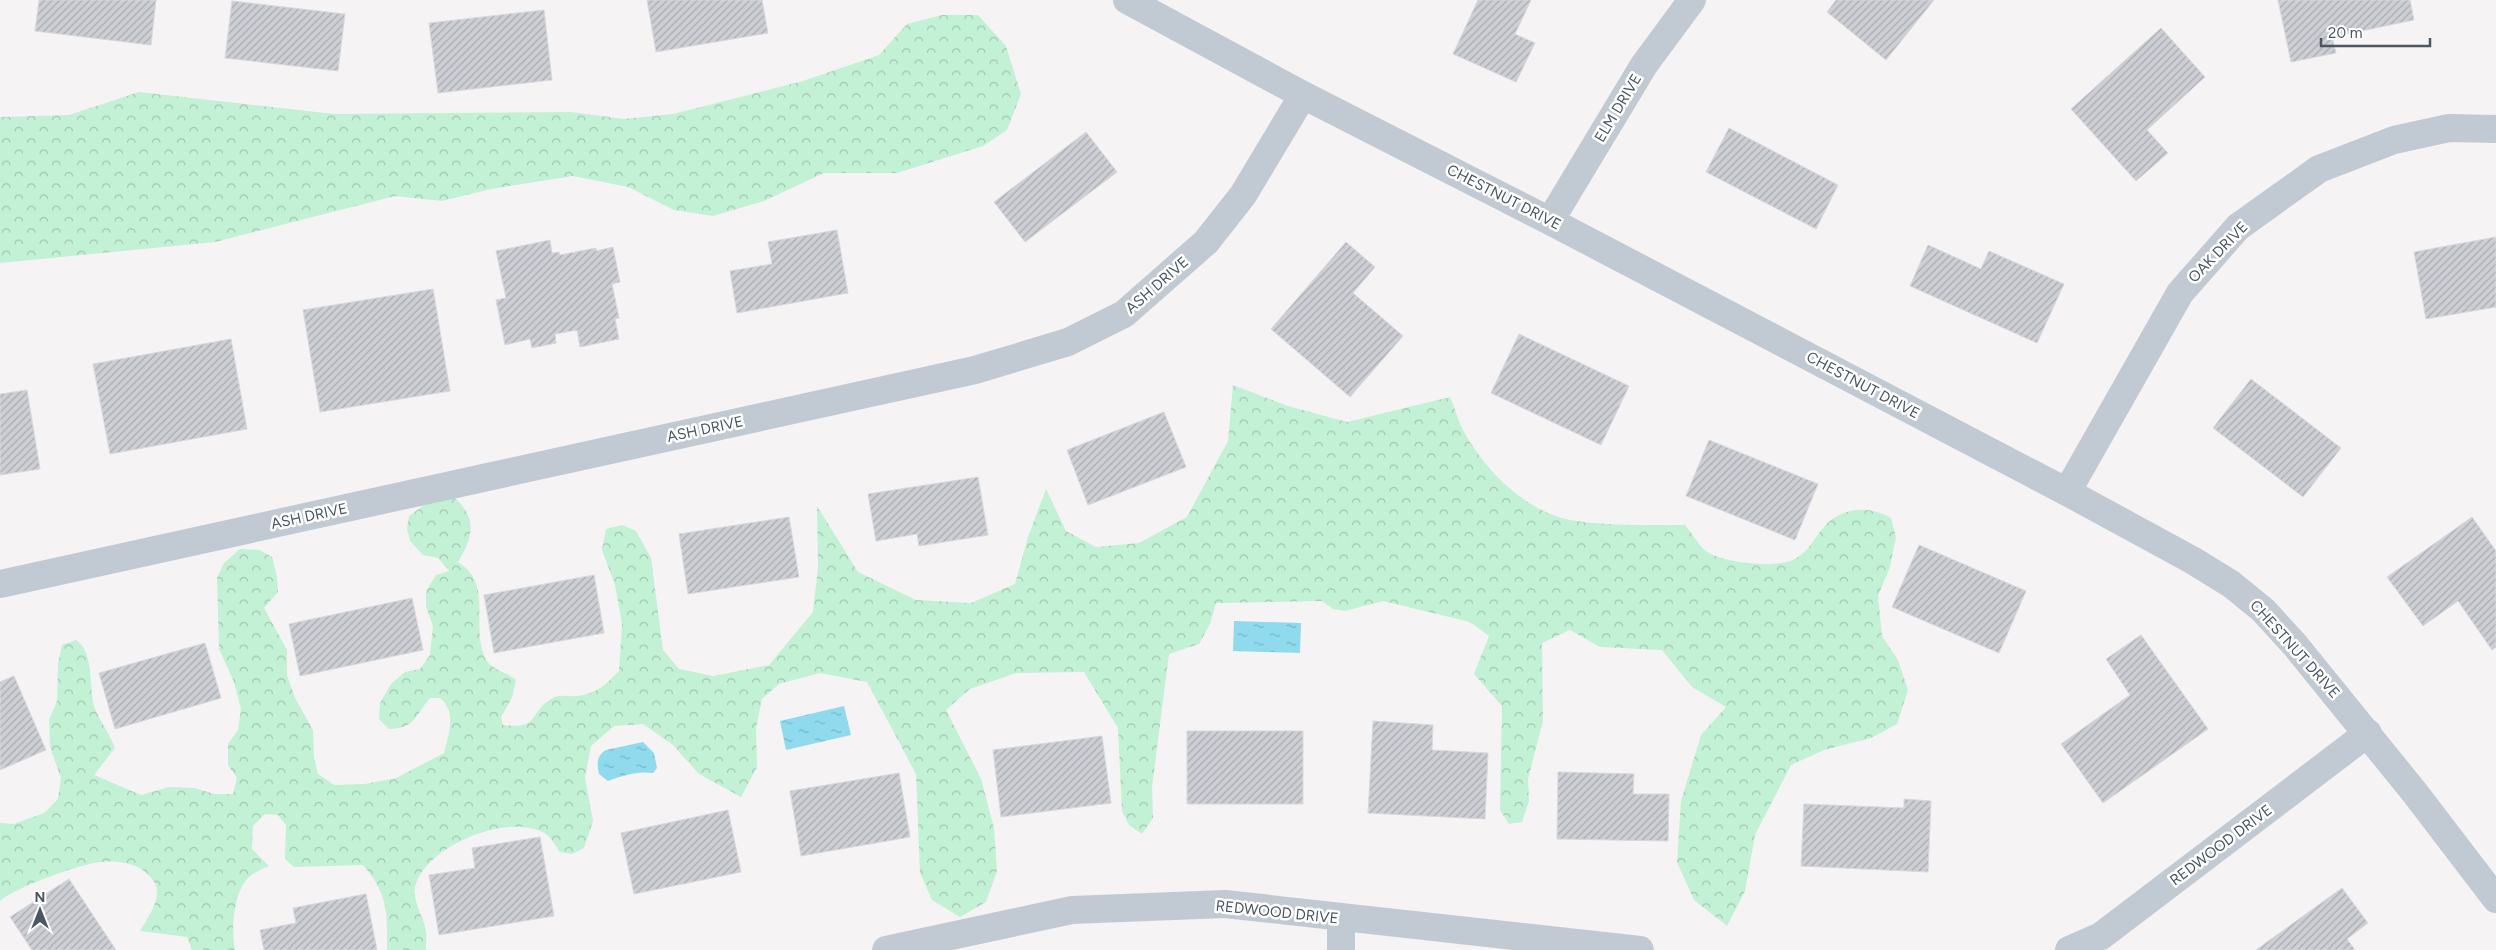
<svg xmlns="http://www.w3.org/2000/svg" width="2496" height="950" viewBox="0 0 2496 950" font-family="Figtree,sans-serif">
<style>
.forest{fill:url(#forest-crowns)}
.water{fill:url(#water-ripples)}
.building{fill:url(#building-hatch);stroke:#d7d9de}
.lines{fill:none;stroke-linecap:round;stroke-linejoin:round}
.minor{stroke:#c1cad2;stroke-width:28}
.labels{text-anchor:middle;dominant-baseline:central;stroke-width:5;stroke-linejoin:round;paint-order:stroke}
.street-label{font-size:15px;fill:#4a5661;stroke:#fff}
</style>
<defs>
<pattern id="forest-crowns" width="20" height="18" patternUnits="userSpaceOnUse" patternTransform="scale(1.25)"><rect width="20" height="18" fill="#c3f1d5"/><path d="M2 6a3 3 0 1 1 6 0M12 15a3 3 0 1 1 6 0" fill="none" stroke="#a0c6b0"/></pattern>
<pattern id="water-ripples" width="26" height="14" patternUnits="userSpaceOnUse" patternTransform="scale(1.25)"><rect width="26" height="14" fill="#90daee"/><path d="M2 4q2-2 4 0t4 0M15 11q2-2 4 0t4 0" fill="none" stroke="#78b4c4"/></pattern>
<pattern id="building-hatch" width="6" height="6" patternUnits="userSpaceOnUse" patternTransform="scale(1.25)"><rect width="6" height="6" fill="#cdcfd5"/><path d="M-1 1l2-2M0 6l6-6M5 7l2-2" fill="none" stroke="#a8abb0"/></pattern>
</defs>
<rect width="100%" height="100%" fill="#f5f3f3"/>
<!-- forest -->
<path class="forest" d="M942,15H978L1006,46L1021,94L1007,130L983,146L897,173H824L764,201L713,216L674,210L628,187L573,176L491,189L442,201L395,196L215,242L0,263V117L69,115L139,92L334,114L571,112L624,119L673,114L803,81L879,55L907,24Z
M1233,385L1288,406L1347,422L1450,397C1455,408 1458,421 1464,432C1486,472 1526,511 1570,520C1604,526 1651,525 1685,525C1692,533 1698,545 1706,551C1721,563 1779,569 1795,559C1810,550 1812,541 1823,528C1841,507 1868,505 1891,518L1896,537L1890,567L1878,596L1882,636L1898,660L1908,690L1897,724L1871,738L1824,750L1791,765L1755,835L1745,891L1727,926L1694,900L1677,862L1681,801L1701,735L1726,707L1692,687L1662,650L1600,647L1570,630L1542,643L1543,721L1528,779L1529,801L1522,822L1509,824L1500,810L1502,706L1474,674L1489,636L1470,622L1383,601L1345,611L1333,609L1322,601L1216,603L1210,624L1199,644L1169,654L1152,787L1153,818L1142,834L1129,825L1122,811L1118,728L1084,672L1016,673L970,689L946,710L981,779L994,828L997,871L986,902L960,917L932,900L920,873L916,774L867,682L820,673L779,684L762,699L756,728L757,767L741,797L699,774L673,745L643,724L614,726L591,746L585,778L593,821L584,848L572,854L560,852C556,847 551,837 546,834C510,811 424,846 415,887C412,900 424,918 426,931C427,937 426,944 426,950H387C387,913 389,895 363,865L294,867L285,859L286,825L278,815L265,814L253,826L252,849L269,866C262,869 253,873 248,878C233,894 231,930 235,950H192L187,937L140,931C146,921 157,905 157,893C158,887 155,883 152,879C141,863 118,860 100,862C80,864 14,888 0,901V823L14,824L44,813L58,799L61,778L50,747L49,720L57,701L58,664L62,645L76,640C95,652 88,689 95,709C101,723 110,734 115,748L94,775L141,795L169,787L195,788L214,794H233L237,778L228,765V744L238,730L241,709L234,682L219,649L217,578L224,563L240,549L260,550L272,557L277,577L278,592L264,608L287,650V675L295,698L313,730L314,758L318,774L334,785L365,784L396,778L444,753C449,734 457,712 440,698H430C415,715 415,729 389,729L379,719L380,703L391,684L405,672L420,669L430,655L433,626L426,606V591L436,575L449,571L438,558L423,555L410,541L407,529L409,516L427,503L451,495C478,516 474,536 458,562C494,585 470,623 485,658C491,670 507,672 516,680L512,698L501,717L503,725C542,730 528,711 553,698C560,694 569,697 577,696C598,693 605,685 619,671L622,624L615,585L602,550L606,529L622,525L636,531L651,558L663,650L679,669L713,676L769,665L813,612L818,568L817,506L858,572L916,600L971,603L1015,584L1028,537L1046,489L1066,531L1096,547L1139,543L1187,517L1228,441Z"/>
<!-- water -->
<path class="water" d="M1234,621L1301,623L1300,653L1233,651Z
M844,706L851,735L786,750L780,721Z
M643,742L654,753L657,768L653,773C637,771 624,775 608,781L599,774C597,764 596,756 606,750Z"/>
<!-- building -->
<path class="building" d="M39,0H156L151,45L35,31Z
M647,0H762L768,33L656,52Z
M1478,0H1531L1515,34L1535,43L1516,82L1453,54Z
M1836,0H1934L1886,60L1827,12Z
M2278,0H2410L2414,20L2332,37L2336,53L2291,62Z
M232,1L345,14L338,71L225,58Z
M544,10L552,80L438,93L429,23Z
M2161,28L2205,77L2147,130L2168,153L2136,181L2071,109Z
M1729,128L1838,185L1816,229L1706,172Z
M1086,132L1117,172L1025,242L994,202Z
M837,230L848,293L737,313L730,271L772,264L768,242Z
M2496,237V307L2426,319L2414,252Z
M550,240L552,253L559,252L560,255L596,248V251L613,247L620,282L612,284L619,318L615,319L619,339L580,347L577,330L555,334L556,343L532,348L530,339L505,345L496,300L506,298L496,251Z
M1346,242L1375,267L1353,293L1403,336L1350,397L1271,329Z
M1928,245L1981,269L1989,251L2064,284L2037,343L1910,286Z
M433,289L450,391L320,412L303,310Z
M1519,334L1629,386L1601,445L1491,393Z
M231,339L247,429L110,454L93,364Z
M2251,379L2341,448L2303,497L2213,428Z
M27,390L40,469L0,475V394Z
M1164,412L1186,467L1088,505L1067,450Z
M1709,440L1818,484L1795,540L1686,496Z
M978,477L988,535L919,546L917,534L876,541L868,494Z
M789,517L799,577L688,594L679,534Z
M2472,517L2496,551V647L2492,650L2458,601L2423,626L2387,577Z
M1919,545L2026,591L1999,653L1892,607Z
M594,575L604,633L494,653L484,595Z
M412,598L423,650L300,676L289,624Z
M2141,635L2208,729L2103,803L2061,744L2130,695L2106,659Z
M205,643L221,698L115,729L99,673Z
M14,676L46,750L0,770V682Z
M1373,721L1433,725L1432,750L1488,753L1485,819L1368,813Z
M1187,731H1303V804H1187Z
M1102,736L1111,803L1001,817L993,750Z
M1558,772L1634,774L1633,794H1669L1668,841L1557,839Z
M899,773L910,837L801,856L790,791Z
M1904,799L1931,801L1928,872L1801,866L1804,804L1904,808Z
M728,810L741,872L634,894L621,833Z
M540,837L554,916L439,935L429,875L475,868L472,848Z
M69,879L116,950H32L10,917Z
M2342,888L2368,923L2347,939L2355,950H2256Z
M366,894L377,950H264L260,930L296,923L293,908Z"/>
<g class="lines">
<!-- minor -->
<path class="minor" d="M1127,0L1303,95L1550,221L2067,492L2192,560L2231,584L2263,610L2295,645L2415,793L2496,899
M1550,221L1644,65L1692,0
M2067,492L2180,293L2238,227L2319,169L2394,140L2449,128L2496,129
M0,584L975,370L1068,342L1124,314L1206,242L1243,195L1303,95
M886,950L1072,910L1225,904L1640,950
M1341,950V918
M2069,950L2101,936L2368,733"/>
</g>
<g class="labels">
<!-- street labels -->
<g class="street-label">
<text transform="translate(1618 108) rotate(-59)">ELM DRIVE</text>
<text transform="translate(1504 197) rotate(27)">CHESTNUT DRIVE</text>
<text transform="translate(2218 252) rotate(-46)">OAK DRIVE</text>
<text transform="translate(1157 285) rotate(-41)">ASH DRIVE</text>
<text transform="translate(1863 385) rotate(28)">CHESTNUT DRIVE</text>
<text transform="translate(705 429) rotate(-12)">ASH DRIVE</text>
<text transform="translate(309 516) rotate(-12)">ASH DRIVE</text>
<text transform="translate(2295 649) rotate(48)">CHESTNUT DRIVE</text>
<text transform="translate(2221 845) rotate(-37)">REDWOOD DRIVE</text>
<text transform="translate(1277 912) rotate(6)">REDWOOD DRIVE</text>
</g>
</g>
<!-- north arrow -->
<g transform="translate(40 910)" stroke="#ffffff" stroke-width="4" paint-order="stroke">
<path d="M0-4L9 19L0 12L-9 19Z" fill="#4a5661"/>
<text y="-8" font-size="14" font-weight="bold" text-anchor="middle" fill="#4a5661">N</text>
</g>
<!-- scale -->
<path d="M2321 38v8h109v-8" fill="none" stroke="#4a5661" stroke-width="2.5"/>
<text x="2328" y="38" font-size="15" fill="#4a5661" stroke="#ffffff" stroke-width="4" paint-order="stroke">20 m</text>
</svg>
